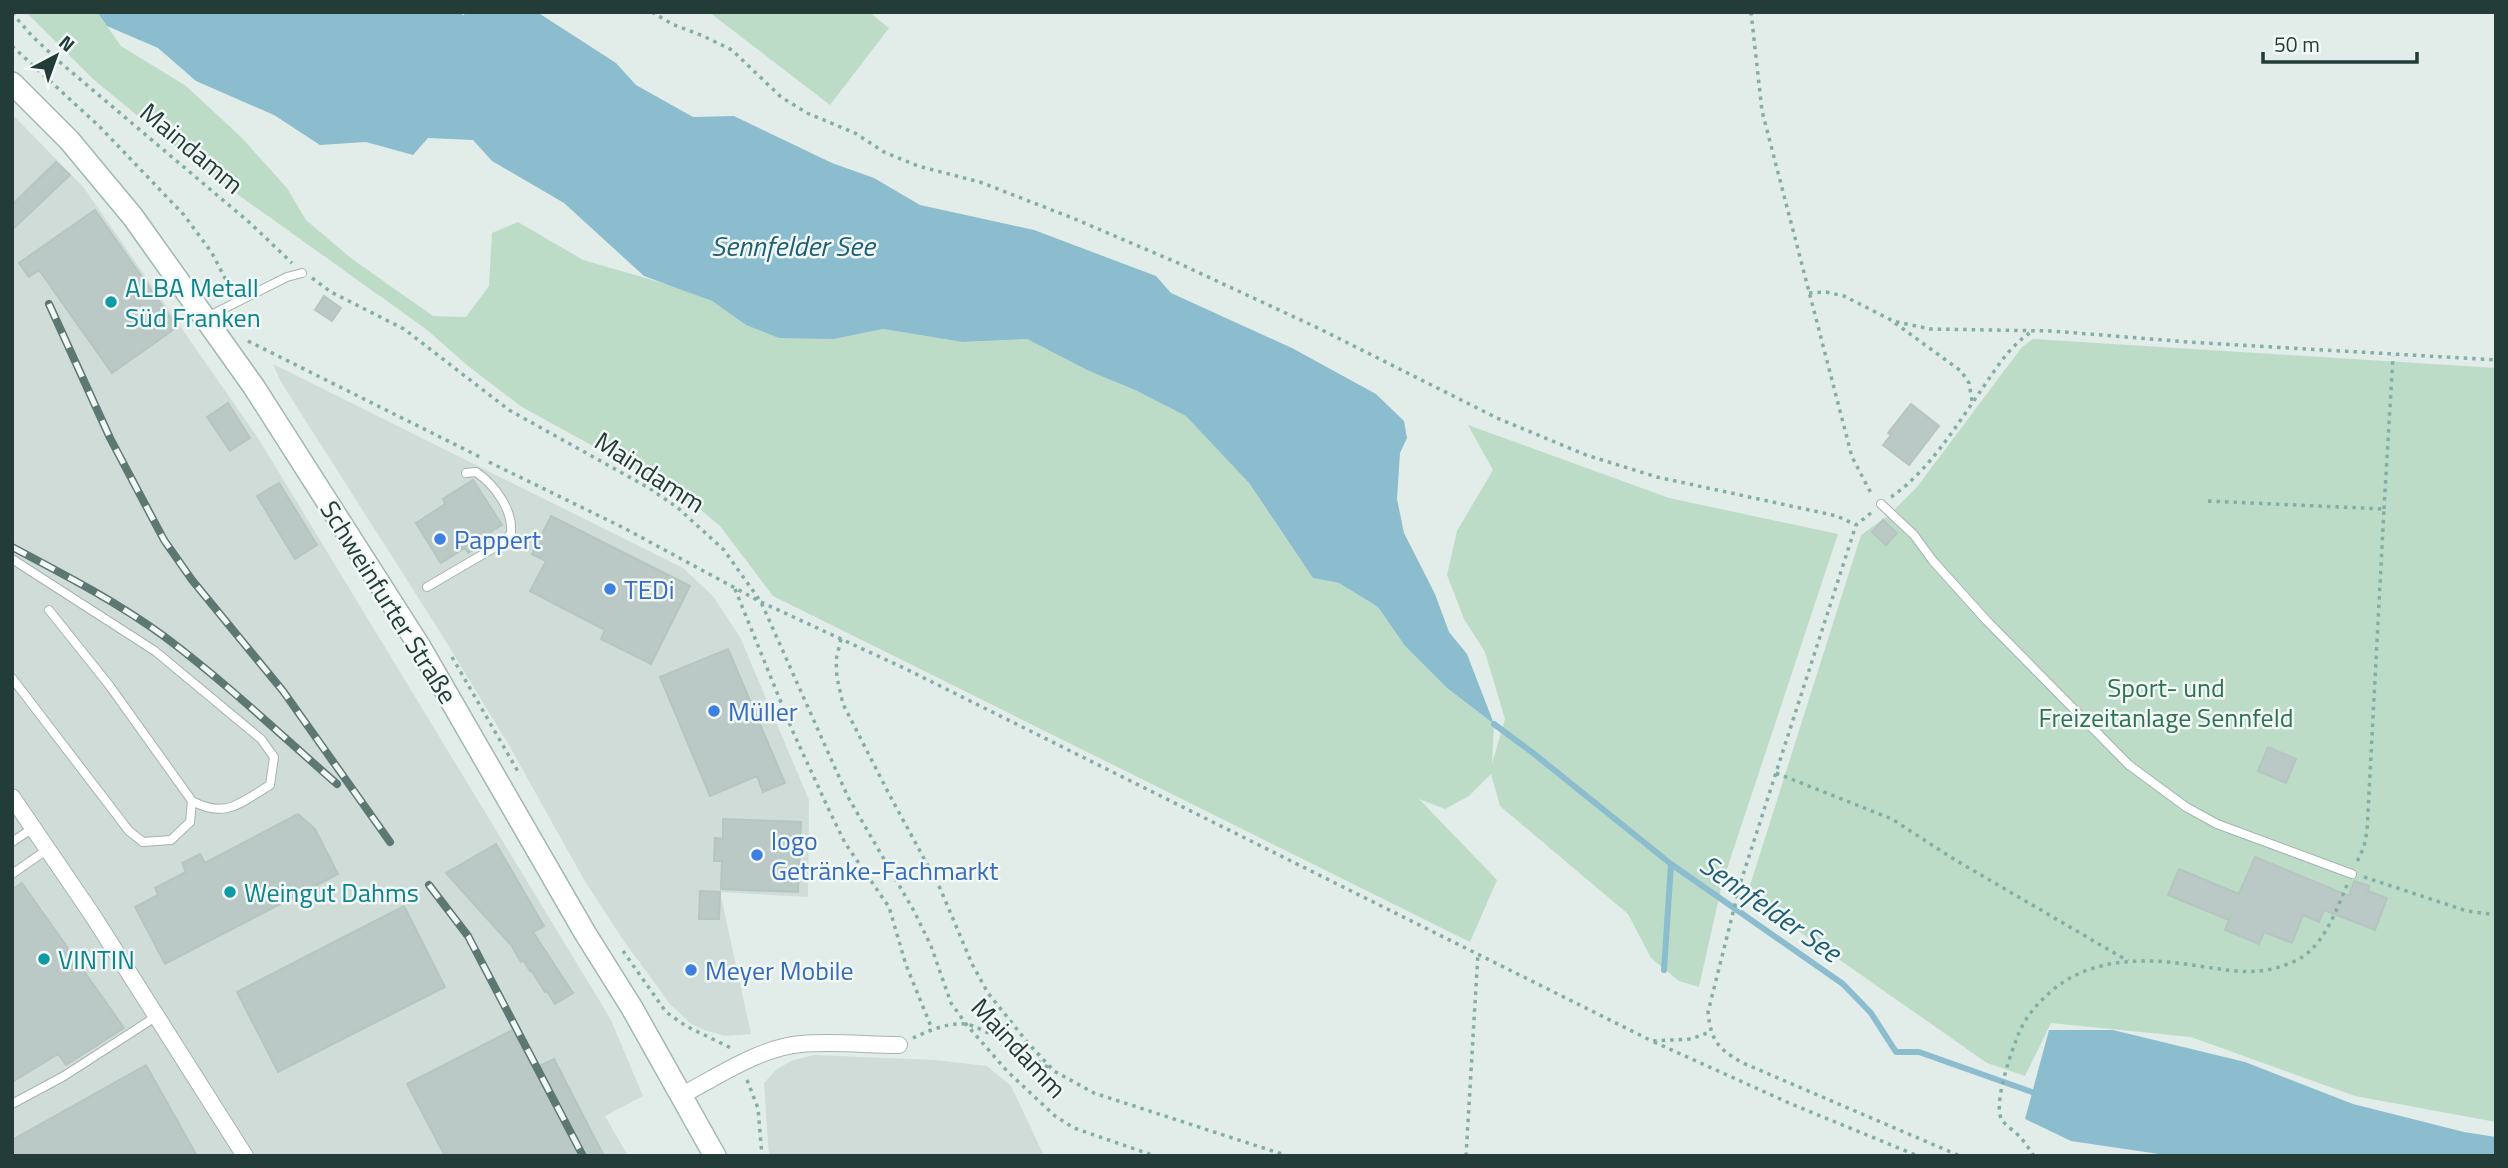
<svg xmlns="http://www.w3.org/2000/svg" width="2508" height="1168" viewBox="0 0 2508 1168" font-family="'Titillium Web',sans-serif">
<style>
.built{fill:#d0dcd8}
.green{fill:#bcdcc8}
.water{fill:#8cbdcf}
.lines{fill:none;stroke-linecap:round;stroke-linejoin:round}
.stream{stroke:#8cbdcf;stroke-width:6}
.building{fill:#bac9c5;stroke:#b5c5c0;stroke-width:2}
.lane-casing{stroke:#a5b4b0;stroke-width:10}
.street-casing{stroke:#a5b4b0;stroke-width:18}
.secondary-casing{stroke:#a1b7b2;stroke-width:24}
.path{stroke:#83aea6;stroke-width:3.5;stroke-dasharray:3.5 5;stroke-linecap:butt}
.lane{stroke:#fff;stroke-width:8}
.street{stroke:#fff;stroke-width:16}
.secondary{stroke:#fff;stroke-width:21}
.rail-casing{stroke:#5d7873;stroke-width:8}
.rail{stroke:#f2f8f6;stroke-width:5;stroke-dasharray:16;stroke-linecap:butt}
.culture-dot{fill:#0f9aa8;stroke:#f2f8f6;stroke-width:2.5}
.shop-dot{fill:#3f7fe0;stroke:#f2f8f6;stroke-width:2.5}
.labels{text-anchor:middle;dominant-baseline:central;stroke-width:5;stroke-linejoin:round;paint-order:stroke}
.street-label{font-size:26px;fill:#233c38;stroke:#f2f8f6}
.culture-label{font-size:26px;fill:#0d838f;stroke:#f2f8f6;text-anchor:start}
.shop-label{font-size:26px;fill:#366cbe;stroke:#f2f8f6;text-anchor:start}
.park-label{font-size:26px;fill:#2e7250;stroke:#f2f8f6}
.water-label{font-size:28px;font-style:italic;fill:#1e5e76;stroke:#f2f8f6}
</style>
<rect width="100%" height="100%" fill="#e2ece8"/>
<!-- built -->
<path class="built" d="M12,114L84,188L258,438L610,1018L643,1096L605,1116L628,1156H12Z
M273,364L683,568L713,596L740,637L809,800L808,897L720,892L751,1034L725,1036L704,1030L690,1023L670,1004L621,937L583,878L510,747L442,635L281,382Z
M814,1055L935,1060L987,1066L1011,1086L1044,1156H769L764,1083L776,1070L791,1061Z"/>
<!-- green -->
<path class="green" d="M26,12H97L121,46L186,86L241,137L287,188L306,220L352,259L433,316L466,317L489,286L492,233L518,222L583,260L680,288L712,301L746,325L834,339L883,329L962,342L1027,339L1089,371L1135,390L1187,416L1249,483L1313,578L1339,583L1378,607L1405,646L1447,688L1494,724L1492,764L1505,719L1485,652L1464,619L1447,575L1457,531L1493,470L1468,425L1669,498L1838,534L1722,884L1699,987L1679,981L1651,958L1628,914L1500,806L1491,774L1469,796L1445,809L1419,799L1497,880L1470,942L773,596L720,526L701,510L662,484L522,407L468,366L426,329L205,171L93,79Z
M709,12H869L889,28L830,105Z
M2033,339L2496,368V1122L2355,1096L2191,1037L2051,1023L2025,1076L1987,1063L1747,895L1861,535L1890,514L1917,487L2022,347Z"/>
<!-- water -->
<path class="water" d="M97,12H459L463,15L469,12H537L616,63L636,85L693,117L734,116L832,163L874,178L920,205L1034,230L1156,276L1171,293L1292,348L1376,394L1404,421L1407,438L1400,453L1397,499L1404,533L1435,594L1449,632L1467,654L1494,724L1447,688L1405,646L1378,607L1339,583L1313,578L1249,483L1186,416L1135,390L1089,371L1027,339L962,342L883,329L834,339L779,338L746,325L712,301L644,276L564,203L492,161L473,140L428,138L413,155L366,142L320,145L274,115L196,81L158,48L107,26Z
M2049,1030H2113L2245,1062L2353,1104L2464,1132L2496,1137V1156H2172L2071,1141L2025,1119Z"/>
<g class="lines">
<!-- stream -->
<path class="stream" d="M1494,724L1533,753L1671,864L1843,984L1871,1013L1896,1052H1919L2032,1092
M1664,970L1671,864"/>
</g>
<!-- building -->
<path class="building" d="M56,162L70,175L12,230V205Z
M95,210L177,327L112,373L39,270L29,277L19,263Z
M324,296L341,308L332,321L315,310Z
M228,403L250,438L230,451L207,417Z
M1911,404L1939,426L1909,465L1883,445L1891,435L1888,433Z
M473,480L502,525L490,532L494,538L468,553L465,548L441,563L416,523L445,504L443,499Z
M279,483L317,545L295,559L257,496Z
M551,516L690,586L651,664L601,639L605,630L530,591L546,561L532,554Z
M1883,520L1897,533L1886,545L1872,532Z
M728,649L785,783L763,792L757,776L710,796L660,677Z
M2268,747L2296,759L2286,783L2258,771Z
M298,814L315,829L338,874L165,964L135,907L158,895L155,888L186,872L182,863L200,854L205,863Z
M723,819L801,822L798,892L721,889L722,861H714L715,838L723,839Z
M496,844L544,926L533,932L573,993L555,1004L547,991L545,992L531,970L530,971L523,960L521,962L511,945L446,873Z
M2255,857L2349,896L2354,881L2369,886L2368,891L2387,898L2375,930L2324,910L2319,922L2303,915L2292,943L2264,932L2259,944L2225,930L2229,920L2168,895L2179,869L2239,894Z
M22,883L124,1028L66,1065L58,1054L12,1082V890Z
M700,891L720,892L719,919H699Z
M404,906L445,987L278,1072L237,992Z
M514,1029L535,1068L554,1059L604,1156H445L407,1084Z
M146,1065L197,1156H12V1140Z"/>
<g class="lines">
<defs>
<path id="lane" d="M207,317L287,277L302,273
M1881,504L1914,535L1933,561L1987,621L2129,765L2186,807L2217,824L2352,874
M12,559L155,651L261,739L274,757L270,785C240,803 226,819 192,801
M427,587L504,542L511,533C513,510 495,485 476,472L466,473
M12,678L129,831L143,842L171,840L190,822L192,801L109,685L49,610
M12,842L33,828
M12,874L48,849
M12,1104L64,1076L157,1016"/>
<path id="street" d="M12,797L93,916L245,1156
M682,1095C717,1077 761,1047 801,1044C833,1041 867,1045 899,1045"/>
<path id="secondary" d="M12,83L69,140L133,217L254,387L420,647L585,933L632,1008L715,1156"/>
</defs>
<!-- lane casing -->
<use href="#lane" class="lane-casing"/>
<!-- street casing -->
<use href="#street" class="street-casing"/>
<!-- secondary casing -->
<use href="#secondary" class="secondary-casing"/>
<!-- path -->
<path class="path" d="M652,12L672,24L703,36L732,50L781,97L807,113L855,133L884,152L918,166L980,182L1075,219L1178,263L1320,329L1497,418L1586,455L1657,477L1837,516L1856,525
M1751,12L1762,111L1852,457L1872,495
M12,13L32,36L62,64L250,223L292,263
M12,46L100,127L184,215L212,253L231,290
M312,278L331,292L404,329L509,410L649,488L678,508L724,550L761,602L848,797L914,911L931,946L951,1003L966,1024L1007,1071L1055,1116L1074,1128L1155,1156
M1809,293L1826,292L1844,296L1893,321L1930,329L2052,331L2188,342L2496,360
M1895,323L1961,371L1969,383L1972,401
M248,341L482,458
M489,462L624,528L761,602L906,669L1652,1041L1691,1039L1710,1032
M1891,497C1929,471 1956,426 1982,389C1997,367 2009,347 2031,332
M2208,501L2384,509L2367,831L2364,847L2357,862
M2384,509L2393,356
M1871,513L1856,525L1741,881L1708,1012C1711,1041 1718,1049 1743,1063L1960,1156
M735,589L793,732L829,810L845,843L889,907L906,965L932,1029
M841,639L836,660L837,678L843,704L889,794L940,888L972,964L988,993L1028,1043L1054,1071L1094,1093L1288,1156
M452,657L520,775
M1776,773L1892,819L1952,858L2128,961
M2364,877L2467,911L2496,915
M623,951L666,1012L686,1026L731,1048
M913,1038C928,1031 949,1022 966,1024C983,1027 1032,1058 1049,1068
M1654,1042L1789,1103L1918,1156
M747,1080L758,1108L762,1156
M1466,1156L1478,953
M2034,1156C2030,1150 2026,1144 2021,1138C2016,1132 2007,1127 2002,1120C1993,1106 2009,1059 2015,1043C2023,1019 2036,1004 2055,988C2096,956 2150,958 2199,966C2233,971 2259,977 2293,962C2323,949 2335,913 2347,885"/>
<!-- lane -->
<use href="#lane" class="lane"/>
<!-- street -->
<use href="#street" class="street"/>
<!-- secondary -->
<use href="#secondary" class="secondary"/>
<defs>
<path id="rail" d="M49,304L110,438L164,540L192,580L283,691L390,842
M12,547C65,575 117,602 165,637C225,682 280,734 337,784
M429,885L468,936L583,1156"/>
</defs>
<!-- rail casing -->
<use href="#rail" class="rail-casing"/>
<!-- rail -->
<use href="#rail" class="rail"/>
</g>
<!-- markers -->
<g class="culture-dot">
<circle cx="111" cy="302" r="7"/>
<circle cx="230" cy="892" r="7"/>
<circle cx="44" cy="959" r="7"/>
</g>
<g class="shop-dot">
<circle cx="440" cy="539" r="7"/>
<circle cx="610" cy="589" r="7"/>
<circle cx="714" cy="711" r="7"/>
<circle cx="757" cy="855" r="7"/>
<circle cx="691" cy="970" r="7"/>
</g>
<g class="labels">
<!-- street labels -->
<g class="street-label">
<text transform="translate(192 148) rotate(40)">Maindamm</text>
<text transform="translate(650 472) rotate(33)">Maindamm</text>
<text transform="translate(389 602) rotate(58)">Schweinfurter Straße</text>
<text transform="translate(1019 1048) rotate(47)">Maindamm</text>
</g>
<!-- culture labels -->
<g class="culture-label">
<text x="125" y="287">ALBA Metall<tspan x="125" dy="30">Süd Franken</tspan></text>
<text x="244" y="892">Weingut Dahms</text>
<text x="58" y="959">VINTIN</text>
</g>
<!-- shop labels -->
<g class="shop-label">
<text x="454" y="539">Pappert</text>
<text x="624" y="589">TEDi</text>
<text x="728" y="711">Müller</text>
<text x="771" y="840">logo<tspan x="771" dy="30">Getränke-Fachmarkt</tspan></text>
<text x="705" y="970">Meyer Mobile</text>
</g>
<!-- park labels -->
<g class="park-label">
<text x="2166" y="687">Sport- und<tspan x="2166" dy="30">Freizeitanlage Sennfeld</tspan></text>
</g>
<!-- water labels -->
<g class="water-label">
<text x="793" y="245">Sennfelder See</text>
<text transform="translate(1771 908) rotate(35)">Sennfelder See</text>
</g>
</g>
<!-- border -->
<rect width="2508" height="1168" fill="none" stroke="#233c38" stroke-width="28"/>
<!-- north arrow -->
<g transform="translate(56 56) rotate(41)" stroke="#f2f8f6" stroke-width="5" paint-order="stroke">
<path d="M0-5L12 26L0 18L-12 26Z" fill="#233c38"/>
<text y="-10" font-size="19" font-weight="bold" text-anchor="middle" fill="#233c38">N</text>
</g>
<!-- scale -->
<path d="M2263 52v10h154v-10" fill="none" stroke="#233c38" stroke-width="3.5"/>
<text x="2274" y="52" font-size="21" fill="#233c38" stroke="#f2f8f6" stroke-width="5" paint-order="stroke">50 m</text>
</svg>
